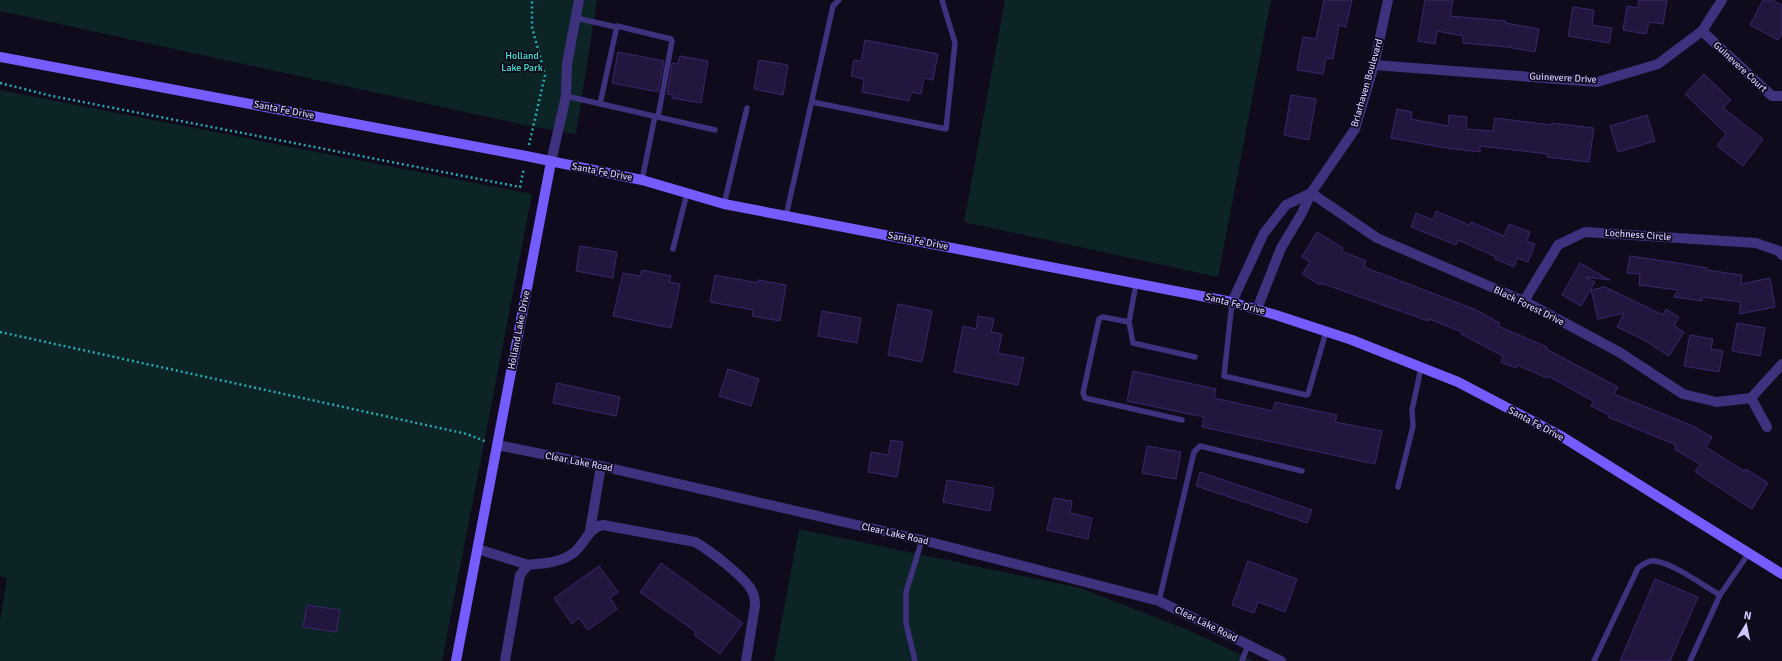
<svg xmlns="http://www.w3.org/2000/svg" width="1782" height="661" viewBox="0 0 1782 661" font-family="Signika,sans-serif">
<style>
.green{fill:#0d2427}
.building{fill:#22153e;stroke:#3c266c}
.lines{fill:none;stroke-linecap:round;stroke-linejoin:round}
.path{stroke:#26abb3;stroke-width:2.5;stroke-dasharray:2 3;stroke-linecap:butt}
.lane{stroke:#3e327e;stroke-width:5.5}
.street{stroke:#3e327e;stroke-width:10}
.secondary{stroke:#745cff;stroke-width:10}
.labels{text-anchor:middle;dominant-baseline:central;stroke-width:3.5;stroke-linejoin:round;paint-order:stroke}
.park-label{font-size:10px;fill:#4ce5d1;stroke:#0f0a1c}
.street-label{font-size:10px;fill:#d3c5ff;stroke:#0f0a1c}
</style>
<rect width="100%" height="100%" fill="#0f0a1c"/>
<!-- green -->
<path class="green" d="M0,0H597L576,134L529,126L0,11Z
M1005,0H1271L1218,277L964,222Z
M0,90L532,194L442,661H0V621L7,578L0,576Z
M799,529L1080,588L1188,630L1254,661H774Z"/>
<!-- building -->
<path class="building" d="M1324,0H1352L1346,27L1339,25L1333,59L1326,58L1323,74L1297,70L1303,37L1316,39Z
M1425,0H1453L1450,16L1506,21V23L1539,29L1535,52L1507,47L1463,43V36L1437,31L1435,44L1418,41Z
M1639,0H1667L1663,24L1649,22L1646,34L1623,30L1627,6L1638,8Z
M1763,0H1772L1782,5V34L1778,40L1750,25Z
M1573,7L1594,10L1592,25L1612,28L1609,43L1568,36Z
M865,40L938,54L933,80L924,78L921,94L911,92L909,101L862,92L864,79L851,76L854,60L861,61Z
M618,52L664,61L658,92L612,83Z
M680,56L708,61L701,103L672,98L673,95L667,94L672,63L678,64Z
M759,60L788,65L783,95L754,89Z
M1704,74L1731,100L1723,108L1763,139L1743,166L1717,146L1726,134L1685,94Z
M1291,95L1316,99L1309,140L1284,135Z
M1397,109L1412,112L1411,119L1448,126L1449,115L1467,117L1466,129L1493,131L1495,118L1552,125V123L1594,128L1589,162L1547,157L1548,154L1480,146V152L1446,148L1391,138Z
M1647,115L1655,141L1618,152L1610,126Z
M1436,211L1469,225L1471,222L1504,236L1509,224L1530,232L1527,241L1535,244L1528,262L1517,258L1514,267L1495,259L1496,257L1458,240L1456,245L1411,227L1416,213L1433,220Z
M1317,232L1343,248L1341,251L1366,261L1364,267L1474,309L1500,323L1498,326L1547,347L1546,349L1618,387L1614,394L1693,426L1712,437L1706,447L1744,471L1746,469L1768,483L1752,509L1695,472L1700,464L1674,449L1676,445L1608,417L1609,415L1591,406L1593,401L1548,376L1547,378L1517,365L1516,368L1501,362L1503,356L1461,334L1462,332L1429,319L1428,321L1321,283L1320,285L1302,274L1310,262L1302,257Z
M580,246L617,252L613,278L576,271Z
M1630,256L1678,263L1707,268V270L1742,275L1741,284L1770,278L1775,307L1739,314L1741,302L1702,297V301L1674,297L1678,290L1639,285L1640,274L1627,273Z
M1580,263L1610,280L1585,277L1595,282L1581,306L1562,295Z
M642,270L671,276L669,282L680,284L671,328L613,316L623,273L640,276Z
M715,275L758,283V280L786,285L780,321L752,316L753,310L710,302Z
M1605,287L1663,315L1666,309L1679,317L1674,326L1684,332L1669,356L1644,340L1617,327L1624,313L1598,319L1591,290Z
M898,304L932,311L922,362L888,355Z
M822,311L861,318L857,343L818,336Z
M978,316L994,319L991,332L1002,334L998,353L1024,358L1018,385L954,372L963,326L976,329Z
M1737,323L1765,328L1760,356L1732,351Z
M1690,335L1713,339L1711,349L1723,351L1719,372L1684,366Z
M728,369L759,379L751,406L719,396Z
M1133,371L1216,389L1214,398L1273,411L1275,402L1337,415L1335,422L1382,431L1375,464L1202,427L1204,417L1127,401Z
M557,383L620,397L616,416L553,403Z
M891,440L903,442L897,477L868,472L871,452L888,455Z
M1147,446L1181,452L1176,479L1142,473Z
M1200,472L1312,510L1307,523L1196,486Z
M947,480L994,488L990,511L943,502Z
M1054,498L1072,501L1070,513L1092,518L1088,539L1047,530Z
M1248,561L1297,579L1285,612L1258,602L1254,613L1232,605Z
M661,563L743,623L720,654L694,635L696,632L640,592Z
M599,566L618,592L610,598L617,609L588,630L579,618L572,624L554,598Z
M1655,579L1698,597L1670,661H1620Z
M307,605L340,610L336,632L303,627Z"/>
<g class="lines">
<!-- path -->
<path class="path" d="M0,83L52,96L520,187L524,168
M529,145L545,75L532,27V0
M0,332L467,434L487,442"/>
<!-- lane -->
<path class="lane" d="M576,18L616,27
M566,96L715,130
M812,102L946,129L955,43L942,0
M600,104L617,26L671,39L672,41L658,117
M642,180L655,116
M724,204L747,108
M786,216L833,6L839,0
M673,249L687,193
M1136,284L1129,322L1103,317L1099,319L1083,393L1085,398L1182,420
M1232,302L1224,376L1306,395L1308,394L1326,332
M1129,322L1133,343L1195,357
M1398,487L1413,426L1412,410L1421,368
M1159,601L1194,452L1200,446L1302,471
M915,661L906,623V592L922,540
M1242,661L1248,645
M1594,661L1638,568C1643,564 1649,560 1655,561C1675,564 1702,585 1720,595
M1690,661L1720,595L1749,553"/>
<!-- street -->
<path class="street" d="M1702,31L1772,96H1782
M1374,65L1597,82L1658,64L1702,31L1722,0
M551,162L566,96L567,64L579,0
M1311,193L1377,238L1524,301L1619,352L1683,394L1717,402L1751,398
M1524,301L1558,245L1585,232L1756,243L1779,251L1782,255
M1232,302L1264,233L1286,205L1311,193
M1257,309L1281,248L1302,213L1311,193L1355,129L1374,65L1388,0
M1751,398L1782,364
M1751,398L1767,427
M497,445L601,466L922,540L1159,601L1281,661
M590,531L601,466
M478,549L528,565
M505,661L520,575L528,565C543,563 559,563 572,554C585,545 588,527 603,525L695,542C708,549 746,578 752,591C755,596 755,601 755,606L746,661"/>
<!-- secondary -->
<path class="secondary" d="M0,57L526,156L642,180L724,204L1227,301L1276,315L1352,340L1458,382L1561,436L1782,574
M456,661L551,162"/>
</g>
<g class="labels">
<!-- park labels -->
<g class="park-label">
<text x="522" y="56">Holland<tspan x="522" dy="12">Lake Park</tspan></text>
</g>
<!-- street labels -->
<g class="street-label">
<text transform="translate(1740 67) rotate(43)">Guinevere Court</text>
<text transform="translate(1563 78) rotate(3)">Guinevere Drive</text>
<text transform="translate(1367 83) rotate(-74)">Briarhaven Boulevard</text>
<text transform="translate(284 110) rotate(11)">Santa Fe Drive</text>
<text transform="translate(602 172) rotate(11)">Santa Fe Drive</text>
<text transform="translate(1638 235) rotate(4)">Lochness Circle</text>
<text transform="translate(918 241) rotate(11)">Santa Fe Drive</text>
<text transform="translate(1235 304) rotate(14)">Santa Fe Drive</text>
<text transform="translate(1529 306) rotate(26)">Black Forest Drive</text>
<text transform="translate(519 330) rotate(-79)">Holland Lake Drive</text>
<text transform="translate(1536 424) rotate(28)">Santa Fe Drive</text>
<text transform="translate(579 462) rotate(11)">Clear Lake Road</text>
<text transform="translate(895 534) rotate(13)">Clear Lake Road</text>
<text transform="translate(1206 624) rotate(26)">Clear Lake Road</text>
</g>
</g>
<!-- north arrow -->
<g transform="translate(1746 625) rotate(10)" stroke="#0f0a1c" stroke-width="3" paint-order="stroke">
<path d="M0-3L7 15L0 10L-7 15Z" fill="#d3c5ff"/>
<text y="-6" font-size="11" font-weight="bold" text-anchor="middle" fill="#d3c5ff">N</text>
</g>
</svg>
